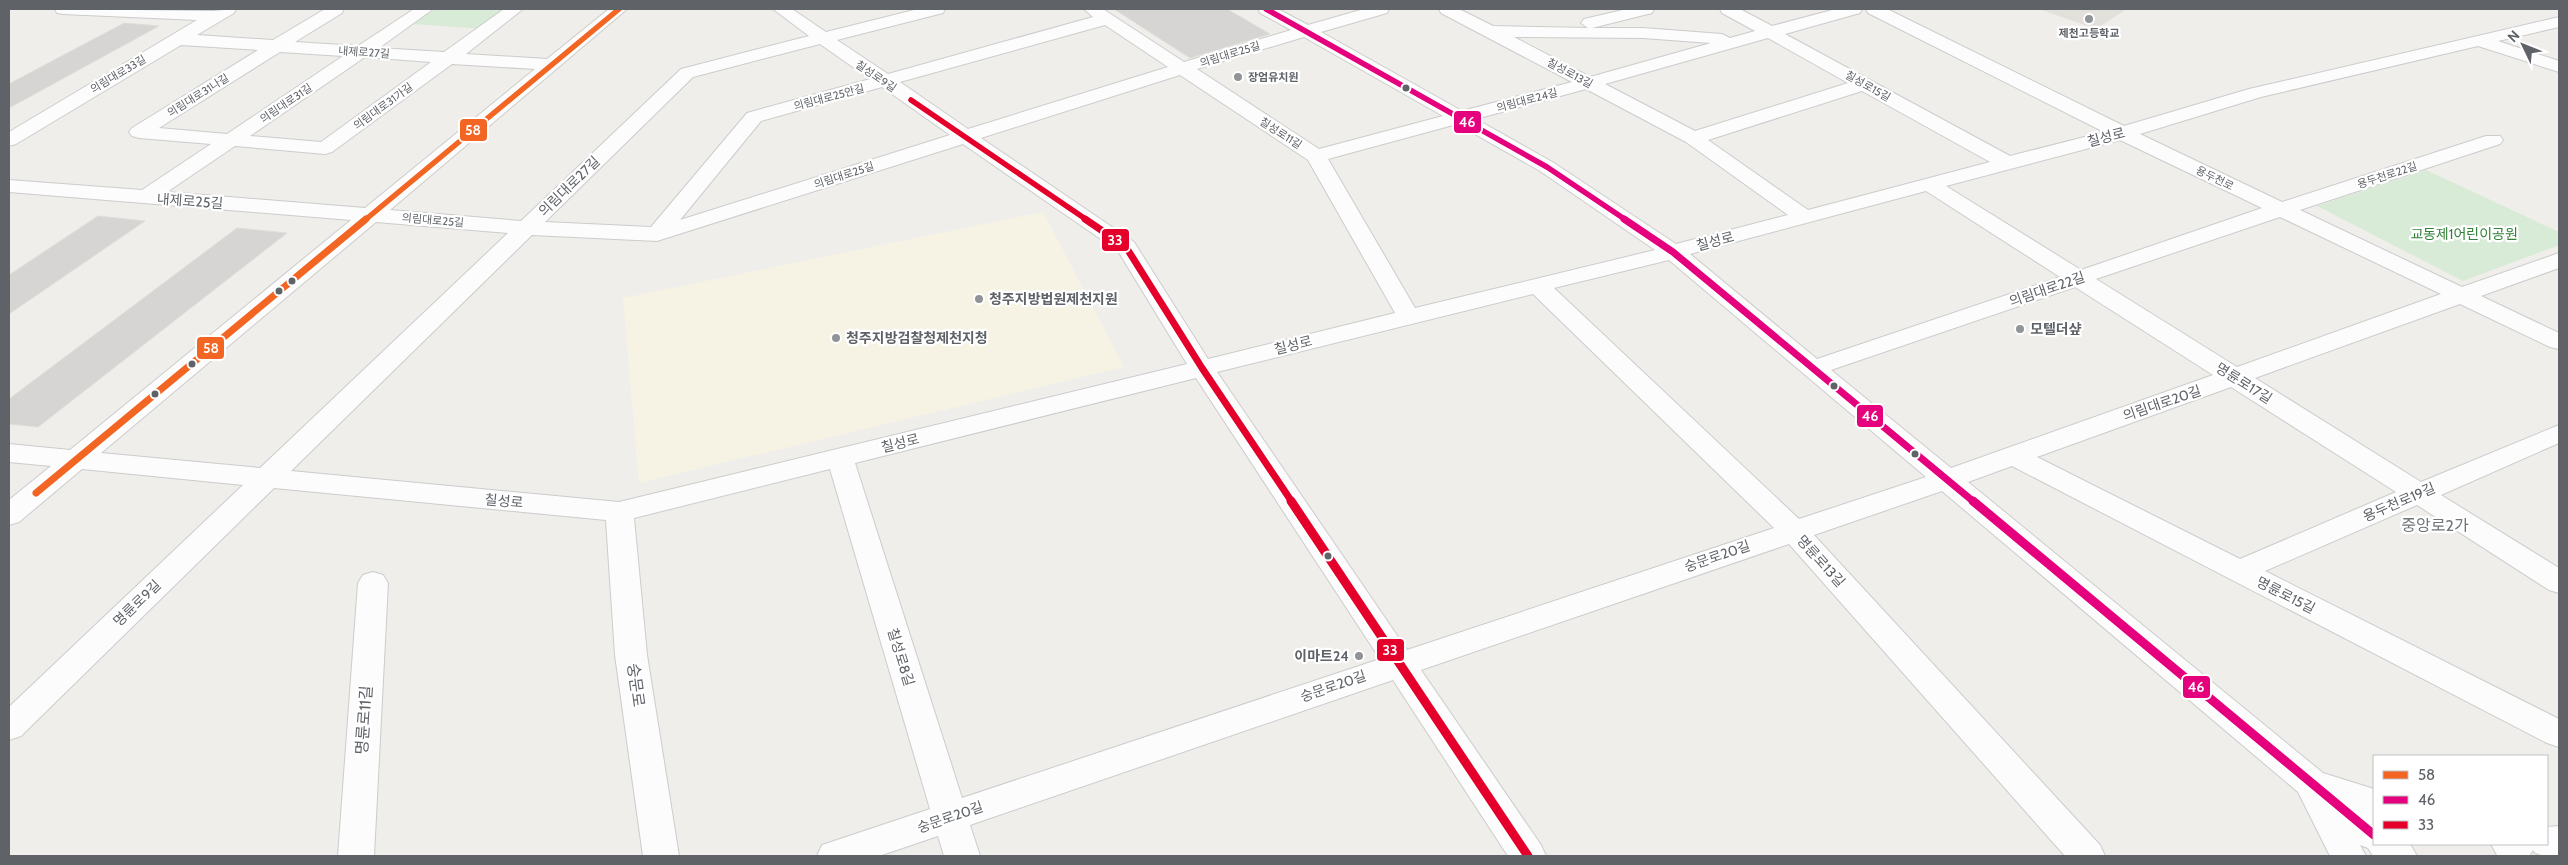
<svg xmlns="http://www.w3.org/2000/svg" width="2568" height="865" viewBox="0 0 2568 865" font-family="Cabin,'Noto Sans KR',sans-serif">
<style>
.commercial{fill:#f7f3e4}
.education{fill:#e2e0da}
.green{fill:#d8ebd6}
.building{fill:#d6d5d3;stroke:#deddd9}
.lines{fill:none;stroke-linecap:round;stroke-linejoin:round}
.minor-casing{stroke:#cbcccc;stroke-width:2}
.minor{fill:#fdfcfc;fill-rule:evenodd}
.bus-1-far1-casing{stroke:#fff;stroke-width:8}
.bus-1-casing{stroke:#fff;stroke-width:11}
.bus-2-far2-casing{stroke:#fff;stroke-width:8}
.bus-2-far1-casing{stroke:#fff;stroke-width:11}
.bus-2-casing{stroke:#fff;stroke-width:12}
.bus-3-far2-casing{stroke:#fff;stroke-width:8}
.bus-3-far1-casing{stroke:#fff;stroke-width:11}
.bus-3-casing{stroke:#fff;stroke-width:12}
.bus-1-far1{stroke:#f26522;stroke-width:5.5}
.bus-1{stroke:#f26522;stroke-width:7}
.bus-2-far2{stroke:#e5007d;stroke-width:5.5}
.bus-2-far1{stroke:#e5007d;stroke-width:7}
.bus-2{stroke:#e5007d;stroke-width:9}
.bus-3-far2{stroke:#e4002b;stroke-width:5.5}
.bus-3-far1{stroke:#e4002b;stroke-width:7}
.bus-3{stroke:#e4002b;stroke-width:9}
.poi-dot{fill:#919496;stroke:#fff;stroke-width:2}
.bus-dot{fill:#5f6368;stroke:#fff;stroke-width:2}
.labels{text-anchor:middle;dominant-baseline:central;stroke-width:4.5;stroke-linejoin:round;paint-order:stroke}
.far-poi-label{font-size:11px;font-weight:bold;fill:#5f6368;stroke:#fff}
.far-street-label{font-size:11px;fill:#5f6368;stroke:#fff}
.street-label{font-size:14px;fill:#5f6368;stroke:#fff}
.park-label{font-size:14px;fill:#348238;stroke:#fff}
.poi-label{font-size:14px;font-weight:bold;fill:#5f6368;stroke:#fff;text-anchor:start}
.quarter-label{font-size:16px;fill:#70757a;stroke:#fff}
.near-street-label{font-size:16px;fill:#5f6368;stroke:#fff}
.line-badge{stroke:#fff;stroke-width:2}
.badge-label{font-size:14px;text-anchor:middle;font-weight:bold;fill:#fff}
</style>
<rect width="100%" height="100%" fill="#efeeea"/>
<!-- commercial -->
<path class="commercial" d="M1043,212L1124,367L639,483L623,298Z"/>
<!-- education -->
<path class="education" d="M2039,9H2127L2096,29Z"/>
<!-- green -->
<path class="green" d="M435,9H513L484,29L413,24Z
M2426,170L2559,232V245L2463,281L2317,206Z"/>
<!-- building -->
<path class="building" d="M1114,9H1227L1270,34L1190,58Z
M124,23L159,26L9,108V84Z
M98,216L145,221L9,314V275Z
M237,228L287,233L38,427L9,424V399Z"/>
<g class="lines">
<defs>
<path id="minor" d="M55,9L213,11L236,9L234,13L197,35L273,40L325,9H344L342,13L295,42L358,46L414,9H433L379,48L444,52L504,9H523L466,54L547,59L609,9H627L390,210L521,221L681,69L809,36L773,9H792L826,32L918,9H945L943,13L837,40L888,74L1093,17L1084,9H1103L1184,62L1291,30L1260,13L1258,9H1278L1308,25L1364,9H1389L1387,13L1321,32L1462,111L1572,82L1441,13L1439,9H1459L1493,26L1588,28L1581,23L1584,19L1627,9H1654L1652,13L1592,28H1643L1722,34L1730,38L1755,31L1722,13L1720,9H1740L1772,26L1836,9H1862L1860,13L1785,34L2010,156L2104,132L1868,13L1866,9H1887L2124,126L2249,89L2559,17V27L2498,41L2559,61V72L2478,46L2261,97L2140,134L2282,202L2486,136H2500L2503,140L2500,144L2300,210L2462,287L2559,253V268L2481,296L2559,333V349L2550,347L2460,304L2255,378L2421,482L2559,425V443L2441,495L2559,568V593L2549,590L2417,505L2265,571L2559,719V747L2547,743L2012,466L1968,482L2323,773L2374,789V844H2410L2417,856H2373L2368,848L2360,845L2366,856H2330L2298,792L1942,491L1814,535L2100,845L2105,856H2065L1789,544L1421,670L1541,845L1546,856H1508L1393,680L970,825L980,856H944L938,836L879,856H817L822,845L930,809L830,469L634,518L647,655L679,856H643L615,655L606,520L274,488L21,736L9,740V707L243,485L82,469L19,522L9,525V500L51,466L9,462V444L70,450L351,220L9,192V180L142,190L211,144L139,138L132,136L129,132L132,128L258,50L181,45L16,144L9,146V132L197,20L63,14L57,13ZM1105,25L1168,67L968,129L900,82ZM1304,37L1443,116L1319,149L1197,69ZM1514,37L1643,38L1711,43L1590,77ZM1768,38L1848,83L1695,131L1605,84ZM820,44L870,79L747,113L651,227L545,222L693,77ZM280,52L343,56L227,134L159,128ZM365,57L431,62L321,142L250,136ZM452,64L535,69L365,208L167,192L235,146L325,154L332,152ZM1180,75L1308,160L1395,313L1208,359L1134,242L981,138ZM882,87L950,135L680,220L761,121ZM1586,89L1686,142L1788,215L1676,244L1554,163L1476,119ZM1862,91L1990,162L1808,210L1708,140ZM1457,124L1540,171L1655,250L1415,308L1328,159ZM2120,140L2262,208L2081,270L1946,186ZM963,144L1118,251L1187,364L619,502L291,471L532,235L657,241ZM1926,191L2060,277L1817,359L1690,254ZM2280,217L2441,294L2237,367L2096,279ZM376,222L508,233L260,468L101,453ZM1669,260L1926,477L1799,519L1554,288ZM2075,287L2213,375L1951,468L1831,370ZM1533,294L1774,528L1407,650L1217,372ZM1196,378L1380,659L962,798L855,463ZM2231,387L2396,492L2240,559L2037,457Z
M373,572L383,575L388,583L374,856H338L358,583L363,575Z
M2559,826V856H2544L2535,853L2533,850L2530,855C2522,858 2505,858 2497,855L2491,844H2547V827Z"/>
</defs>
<!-- minor casing -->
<use href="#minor" class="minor-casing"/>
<!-- minor -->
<use href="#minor" class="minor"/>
<defs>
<path id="bus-1-far1" d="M365,220L619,9"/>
<path id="bus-1" d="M36,493L366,219"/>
<path id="bus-2-far2" d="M1266,9L1547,167L1626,220"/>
<path id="bus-2-far1" d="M1624,219L1673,252L1974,502"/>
<path id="bus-2" d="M1973,501L2374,835"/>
<path id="bus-3-far2" d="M911,100L1087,220"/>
<path id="bus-3-far1" d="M1085,219L1126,247L1202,368L1292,502"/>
<path id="bus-3" d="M1291,501L1528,856"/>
</defs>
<!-- bus-1-far1 casing -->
<use href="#bus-1-far1" class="bus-1-far1-casing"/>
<!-- bus-1 casing -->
<use href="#bus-1" class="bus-1-casing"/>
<!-- bus-2-far2 casing -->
<use href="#bus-2-far2" class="bus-2-far2-casing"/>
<!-- bus-2-far1 casing -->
<use href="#bus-2-far1" class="bus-2-far1-casing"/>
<!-- bus-2 casing -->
<use href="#bus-2" class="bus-2-casing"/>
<!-- bus-3-far2 casing -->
<use href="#bus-3-far2" class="bus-3-far2-casing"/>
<!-- bus-3-far1 casing -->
<use href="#bus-3-far1" class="bus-3-far1-casing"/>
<!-- bus-3 casing -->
<use href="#bus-3" class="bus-3-casing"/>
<!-- bus-1-far1 -->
<use href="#bus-1-far1" class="bus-1-far1"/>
<!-- bus-1 -->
<use href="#bus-1" class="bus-1"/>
<!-- bus-2-far2 -->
<use href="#bus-2-far2" class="bus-2-far2"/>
<!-- bus-2-far1 -->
<use href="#bus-2-far1" class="bus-2-far1"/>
<!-- bus-2 -->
<use href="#bus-2" class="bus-2"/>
<!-- bus-3-far2 -->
<use href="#bus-3-far2" class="bus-3-far2"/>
<!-- bus-3-far1 -->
<use href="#bus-3-far1" class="bus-3-far1"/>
<!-- bus-3 -->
<use href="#bus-3" class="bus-3"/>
</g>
<!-- markers -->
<g class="poi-dot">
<circle cx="2089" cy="19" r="5"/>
<circle cx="1238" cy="77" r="5"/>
<circle cx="979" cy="299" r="5"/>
<circle cx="2020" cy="329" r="5"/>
<circle cx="836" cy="338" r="5"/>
<circle cx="1359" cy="656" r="5"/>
</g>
<g class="bus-dot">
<circle cx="1406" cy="88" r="4.5"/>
<circle cx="292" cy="281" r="4.5"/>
<circle cx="279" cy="291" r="4.5"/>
<circle cx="192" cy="364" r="4.5"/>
<circle cx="1834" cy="386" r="4.5"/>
<circle cx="155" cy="394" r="4.5"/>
<circle cx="1915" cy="454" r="4.5"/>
<circle cx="1328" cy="556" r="4.5"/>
</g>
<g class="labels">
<!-- far-poi labels -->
<g class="far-poi-label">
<text x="2089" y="33">제천고등학교</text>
<text x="1248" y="77" text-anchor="start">장엄유치원</text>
</g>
<!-- far-street labels -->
<g class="far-street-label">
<text transform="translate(364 52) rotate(4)">내제로27길</text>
<text transform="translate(1230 54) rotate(-17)">의림대로25길</text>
<text transform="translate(1570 73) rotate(28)">칠성로13길</text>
<text transform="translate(118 74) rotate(-31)">의림대로33길</text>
<text transform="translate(876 76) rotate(34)">칠성로9길</text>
<text transform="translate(1868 86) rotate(29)">칠성로15길</text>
<text transform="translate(198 95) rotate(-32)">의림대로31나길</text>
<text transform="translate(829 97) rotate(-15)">의림대로25안길</text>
<text transform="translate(1527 100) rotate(-15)">의림대로24길</text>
<text transform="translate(286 103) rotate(-34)">의림대로31길</text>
<text transform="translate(383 106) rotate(-36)">의림대로31가길</text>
<text transform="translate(1281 133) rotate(33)">칠성로11길</text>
<text transform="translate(844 175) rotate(-18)">의림대로25길</text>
<text transform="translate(2387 175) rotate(-18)">용두천로22길</text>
<text transform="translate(2215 178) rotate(26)">용두천로</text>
<text transform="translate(433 220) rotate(5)">의림대로25길</text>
</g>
<!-- street labels -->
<g class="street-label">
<text transform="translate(2106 137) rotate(-15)">칠성로</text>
<text transform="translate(569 186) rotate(-44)">의림대로27길</text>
<text transform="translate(190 201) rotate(4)">내제로25길</text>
<text transform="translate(1715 241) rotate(-15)">칠성로</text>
<text transform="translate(2047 289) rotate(-19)">의림대로22길</text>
<text transform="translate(1293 345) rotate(-14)">칠성로</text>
<text transform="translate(2244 383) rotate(32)">명륜로17길</text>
<text transform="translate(2162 403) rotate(-19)">의림대로20길</text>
<text transform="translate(900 443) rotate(-14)">칠성로</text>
<text transform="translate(504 501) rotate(5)">칠성로</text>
<text transform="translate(2399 502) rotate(-23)">용두천로19길</text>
<text transform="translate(1717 556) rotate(-19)">숭문로20길</text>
<text transform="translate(1821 561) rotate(48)">명륜로13길</text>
<text transform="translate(2286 595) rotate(27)">명륜로15길</text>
<text transform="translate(137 603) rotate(-44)">명륜로9길</text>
<text transform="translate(901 657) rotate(73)">칠성로8길</text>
<text transform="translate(1333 686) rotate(-19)">숭문로20길</text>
<text transform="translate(950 817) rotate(-19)">숭문로20길</text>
</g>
<!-- park labels -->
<g class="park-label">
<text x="2464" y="234">교동제1어린이공원</text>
</g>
<!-- poi labels -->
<g class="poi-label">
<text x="989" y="299">청주지방법원제천지원</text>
<text x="2030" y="329">모텔더샾</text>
<text x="846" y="338">청주지방검찰청제천지청</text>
<text x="1349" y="656" text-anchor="end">이마트24</text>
</g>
<!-- quarter labels -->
<g class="quarter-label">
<text x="2435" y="525">중앙로2가</text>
</g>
<!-- near-street labels -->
<g class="near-street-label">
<text transform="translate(636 685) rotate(82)">숭문로</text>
<text transform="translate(364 720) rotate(-86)">명륜로11길</text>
</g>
</g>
<g class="line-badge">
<rect x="1453" y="110" width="29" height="24" rx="5" fill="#e5007d"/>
<rect x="459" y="118" width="29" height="24" rx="5" fill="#f26522"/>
<rect x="1101" y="228" width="29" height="24" rx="5" fill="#e4002b"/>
<rect x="196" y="336" width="29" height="24" rx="5" fill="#f26522"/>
<rect x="1856" y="404" width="28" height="24" rx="5" fill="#e5007d"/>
<rect x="1376" y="638" width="29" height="24" rx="5" fill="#e4002b"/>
<rect x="2182" y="675" width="29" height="24" rx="5" fill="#e5007d"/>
</g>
<g class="badge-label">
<text x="1467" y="127">46</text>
<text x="473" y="135">58</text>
<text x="1115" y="245">33</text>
<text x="211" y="353">58</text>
<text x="1870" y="421">46</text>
<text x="1390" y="655">33</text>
<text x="2196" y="692">46</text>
</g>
<!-- border -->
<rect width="2568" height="865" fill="none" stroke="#5f6368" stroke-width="20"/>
<!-- legend -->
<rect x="2373" y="755" width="175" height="90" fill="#ffffff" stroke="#bfc1c3"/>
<rect x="2383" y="771" width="25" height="8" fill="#f26522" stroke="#bfc1c3"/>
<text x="2418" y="780" font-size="15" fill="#5f6368">58</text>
<rect x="2383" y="796" width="25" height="8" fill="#e5007d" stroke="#bfc1c3"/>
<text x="2418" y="805" font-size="15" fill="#5f6368">46</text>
<rect x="2383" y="821" width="25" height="8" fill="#e4002b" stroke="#bfc1c3"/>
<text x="2418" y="830" font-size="15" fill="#5f6368">33</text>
<!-- north arrow -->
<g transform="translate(2523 45) rotate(313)" stroke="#ffffff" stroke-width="4" paint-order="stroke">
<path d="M0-4L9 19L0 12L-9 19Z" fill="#5f6368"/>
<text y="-8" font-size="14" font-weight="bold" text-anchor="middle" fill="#5f6368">N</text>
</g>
</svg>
